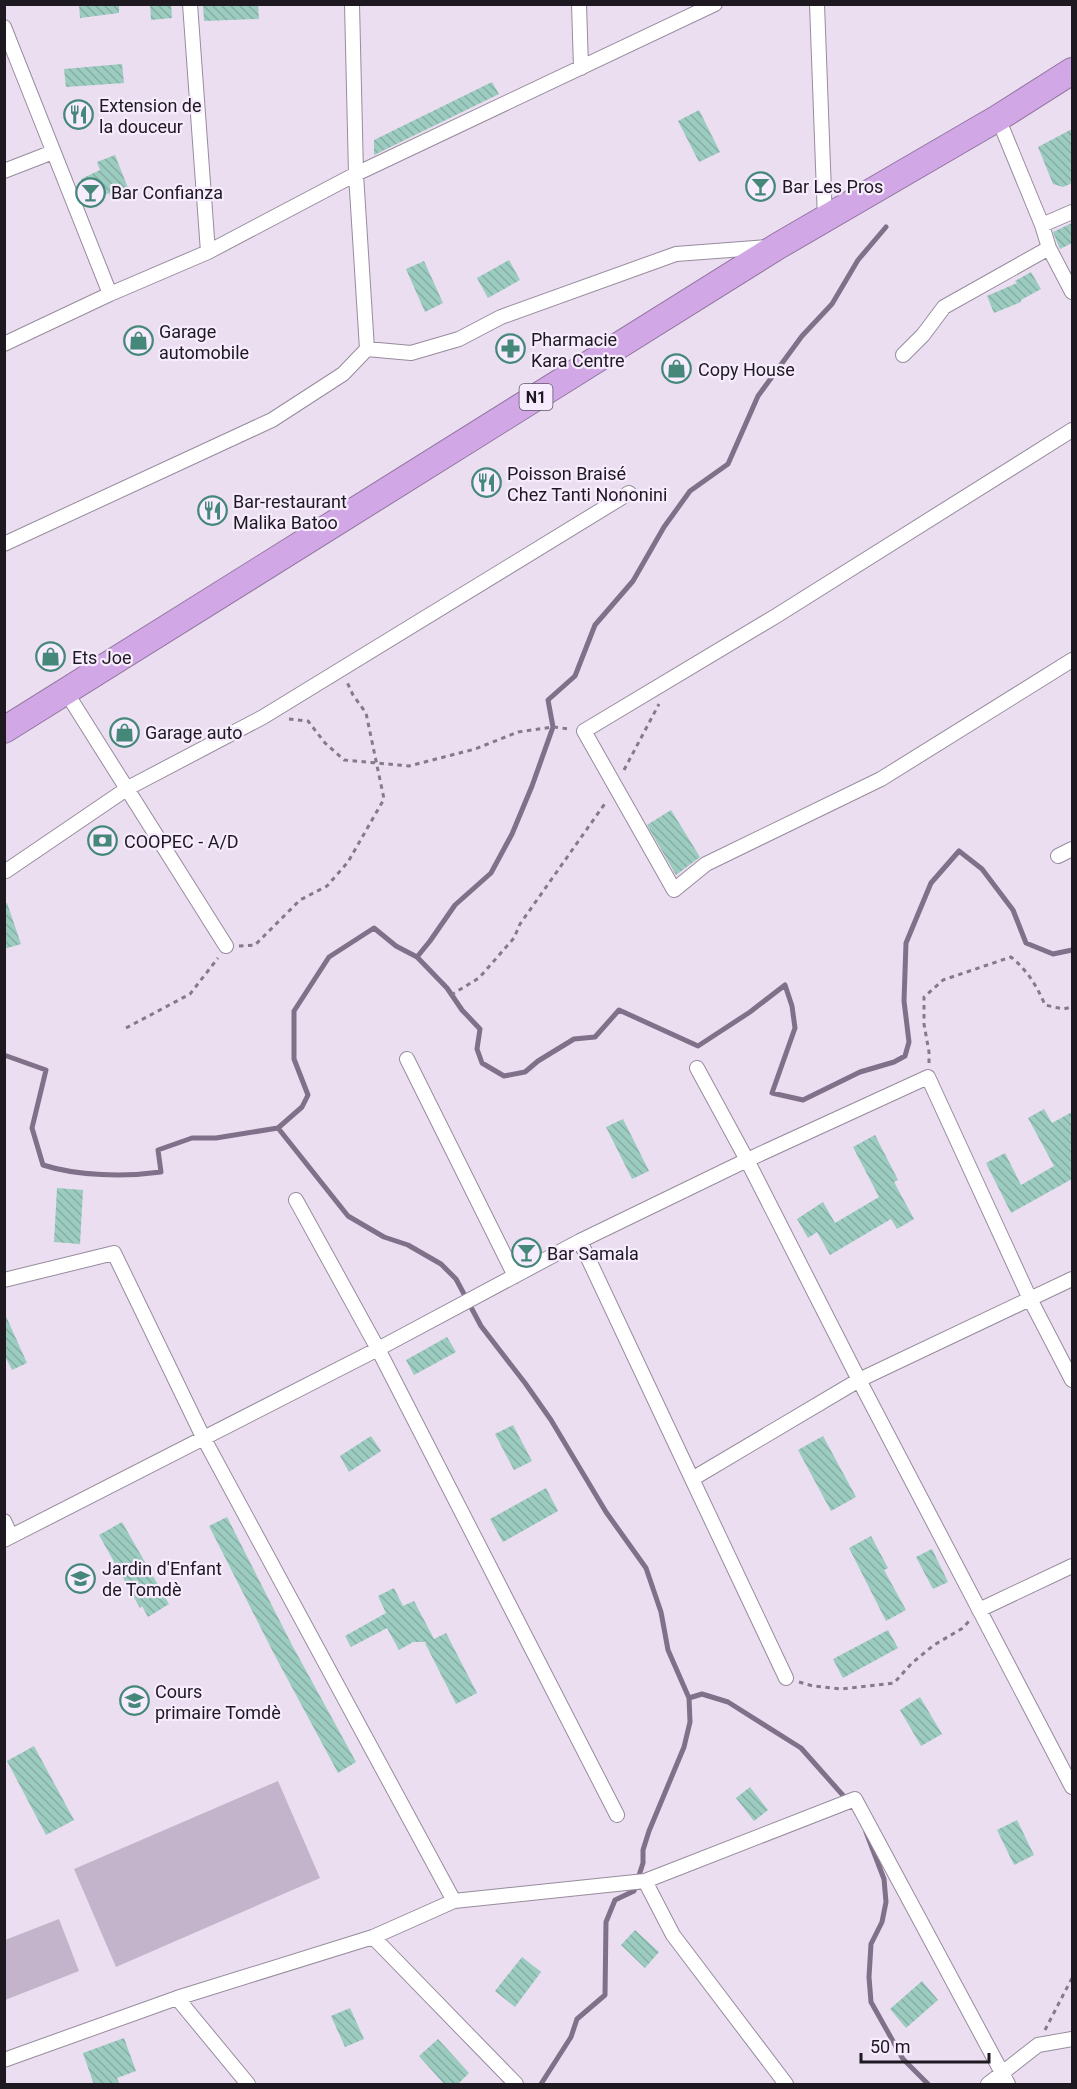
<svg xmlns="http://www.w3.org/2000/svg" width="1077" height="2089" viewBox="0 0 1077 2089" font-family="Roboto,sans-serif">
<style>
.pitch{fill:#c3b4cb}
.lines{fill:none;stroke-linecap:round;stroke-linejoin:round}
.stream{stroke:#817089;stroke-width:5}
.building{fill:url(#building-back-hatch)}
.street-casing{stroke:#978c9d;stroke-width:16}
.highway-casing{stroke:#9275a0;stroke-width:28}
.path{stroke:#847b88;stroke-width:3;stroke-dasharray:4.5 4.5;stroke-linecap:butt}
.street{stroke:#fff;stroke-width:14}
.highway{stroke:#d1a7e5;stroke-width:26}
.labels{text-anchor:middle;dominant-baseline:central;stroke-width:4.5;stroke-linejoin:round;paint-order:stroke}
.shield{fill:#f7ebfe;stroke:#5f5863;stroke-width:1.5}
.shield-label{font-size:16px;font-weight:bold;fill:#1e1920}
.poi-label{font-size:18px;fill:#1e1920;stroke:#f7ebfe;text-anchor:start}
</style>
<defs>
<pattern id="building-back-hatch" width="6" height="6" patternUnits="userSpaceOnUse" patternTransform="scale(1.5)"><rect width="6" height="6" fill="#9ccbc0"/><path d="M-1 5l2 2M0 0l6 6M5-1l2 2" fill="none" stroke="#86aea5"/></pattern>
</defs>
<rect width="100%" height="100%" fill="#eadef0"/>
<!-- pitch -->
<path class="pitch" d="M278,1781L320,1878L116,1967L74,1869Z
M59,1919L79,1971L5,2000V1940Z"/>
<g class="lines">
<!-- stream -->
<path class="stream" d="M417,957L430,941L455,905L491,873L512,834L532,786L553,727L548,700L575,676L595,625L633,581L664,527L690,491L728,464L758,396L802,336L832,304L858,260L886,227
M4,1055L46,1070L32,1128L43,1165C77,1176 125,1177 161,1172L158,1150L192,1138H216L278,1128L302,1107L308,1095L294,1059V1011L329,957L374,928L396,946L417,957L447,988L462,1010L480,1029L477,1049L482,1063L504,1076L525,1072L538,1061L574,1039L595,1037L619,1010L698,1046L750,1012L785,985L792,1006L795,1028L772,1093L803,1100L860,1072L894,1062L905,1056L909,1042L904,1001L906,943L931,883L959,851L982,869L1013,910L1026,943L1053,954L1072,950
M278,1128L348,1216L384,1237L408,1245L441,1264L456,1279L481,1326L525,1383L551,1420L606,1512L646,1568L661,1612L668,1650L689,1698L690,1722L684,1747L649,1831L643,1850V1863L634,1891L615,1900L606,1922L605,1995L577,2019L571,2037L541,2084
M689,1698L702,1694L728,1702L801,1748L848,1801
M866,1832L884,1879L886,1902L882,1922L871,1944L869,1977L871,2002L903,2059L928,2084"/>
</g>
<!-- building -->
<path class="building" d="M79,4H119V13L80,18Z
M150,4H171L172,18L151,20Z
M203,4H258L259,19L204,21Z
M122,64L124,83L66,87L64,69Z
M492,82L499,94L374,155V140Z
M699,110L720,152L699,162L678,121Z
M1072,129V183L1063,187L1053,184L1038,147Z
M115,155L128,188L110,196L109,193L92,201L81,179L100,170L97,162Z
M1072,223V243L1060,249L1053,232Z
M509,260L520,280L488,298L477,278Z
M424,261L443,303L425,312L406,269Z
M1031,272L1041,289L1021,300V302L994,313L987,296L1017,283L1015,281Z
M671,810L700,857L676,875L647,825Z
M4,903H7L21,944L4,949Z
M1044,1109L1052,1123L1072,1112V1179L1011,1213L986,1163L1005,1153L1021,1185L1054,1166L1028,1118Z
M623,1119L649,1171L632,1179L606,1127Z
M875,1135L898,1180L894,1182L914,1219L897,1229L891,1219L830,1255L817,1232L808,1238L797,1219L823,1202L835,1223L879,1197L853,1147Z
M57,1188L83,1190L80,1244L54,1242Z
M4,1312L27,1363L12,1370L4,1354Z
M447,1337L456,1352L414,1375L406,1360Z
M513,1425L532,1461L514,1470L495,1434Z
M371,1436L381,1451L349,1472L340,1456Z
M823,1436L856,1497L831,1511L798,1450Z
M546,1488L558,1511L503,1542L490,1519Z
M227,1517L292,1645L356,1762L338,1773L273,1652L209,1526Z
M122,1522L169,1604L148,1617L142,1606L140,1608L99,1535Z
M871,1536L888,1568L884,1570L906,1610L886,1621L849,1548Z
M932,1549L948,1582L933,1589L916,1557Z
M394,1588L403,1606L414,1601L434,1639L446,1633L477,1693L456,1704L425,1643L427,1642H413L399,1650L387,1628L351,1647L345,1636L386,1613L378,1596Z
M888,1630L898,1648L843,1678L833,1659Z
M920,1697L942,1734L921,1746L900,1710Z
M34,1746L74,1820L46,1835L7,1761Z
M750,1787L768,1810L754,1821L736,1798Z
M1017,1820L1034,1855L1014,1865L997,1830Z
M635,1930L659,1952L645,1968L621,1945Z
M522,1957L541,1972L515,2007L495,1991Z
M922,1981L938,2000L906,2028L890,2009Z
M350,2008L364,2039L345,2047L331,2016Z
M124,2038L136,2071L117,2078L120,2085H94L83,2053Z
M438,2039L469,2073L457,2085H445L419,2056Z"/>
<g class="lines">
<defs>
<path id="street" d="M190,4L208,252
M352,4L356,174L367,349
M579,4L581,68
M817,4L825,220
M4,27L110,294
M998,118L1042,225L1049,248L1072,292
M4,171L53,152
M1042,225L1072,212
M4,344L110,294L208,252L356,174L715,4
M903,355L923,335L944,307L1049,248
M1072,430L776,616L584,731L674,890L706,864L881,779L1072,660
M4,544L272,420L343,374L367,349L411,353L459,339L501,317L676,254L769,247
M66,692L226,946
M1058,856L1072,849
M6,871L128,788L263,717L629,493
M407,1059L515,1276
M296,1200L378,1349L617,1815
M580,1241L692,1479
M1072,1279L859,1380L747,1160L928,1077L1030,1299L1072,1380
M4,1280L114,1253L203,1437L454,1901
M4,1521L11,1536
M4,1540L378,1349L580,1241L747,1160L697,1068
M979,1610L1072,1566
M786,1678L692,1479L859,1380L1072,1787
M645,1881L673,1935L786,2084
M373,1937L516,2084
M177,1998L248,2084
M4,2060L177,1998L373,1937L454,1901L645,1881L855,1799L1008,2084
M988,2084L1038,2045L1072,2039"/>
<path id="highway" d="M4,730L778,246L998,118L1072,71"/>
</defs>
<!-- street casing -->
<use href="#street" class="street-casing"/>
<!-- highway casing -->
<use href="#highway" class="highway-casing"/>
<!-- path -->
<path class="path" d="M289,719L308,721L325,743L344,760L409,766L475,749L518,732L553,727L570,729
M624,770L659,704
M239,946L255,945L300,900L327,886L348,862L384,799L366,713L353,695L347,682
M451,995L479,978L514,938L520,924L606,802
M126,1028L190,994L218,958
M929,1063V1052L924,1024V997L943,980L1011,957C1027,970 1037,986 1045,1005L1063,1009L1072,1007
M799,1682L813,1686L842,1689L894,1683L912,1663L934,1645L963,1628L970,1620
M1045,2030L1072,1978"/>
<!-- street -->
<use href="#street" class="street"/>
<!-- highway -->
<use href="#highway" class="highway"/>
</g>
<!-- icons -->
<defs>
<symbol id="restaurant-ring" viewBox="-11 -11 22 22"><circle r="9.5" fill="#f7ebfe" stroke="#45887a" stroke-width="1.5"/><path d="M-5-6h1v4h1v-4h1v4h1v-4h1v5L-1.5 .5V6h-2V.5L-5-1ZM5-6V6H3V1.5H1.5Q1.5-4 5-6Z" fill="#45887a"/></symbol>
<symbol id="bar-ring" viewBox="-11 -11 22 22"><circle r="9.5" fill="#f7ebfe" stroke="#45887a" stroke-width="1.5"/><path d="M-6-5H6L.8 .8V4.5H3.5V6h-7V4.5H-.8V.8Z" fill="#45887a"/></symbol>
<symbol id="shop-ring" viewBox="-11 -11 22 22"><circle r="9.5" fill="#f7ebfe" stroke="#45887a" stroke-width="1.5"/><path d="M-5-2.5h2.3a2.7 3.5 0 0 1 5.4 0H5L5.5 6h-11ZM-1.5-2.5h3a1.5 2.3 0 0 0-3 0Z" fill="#45887a"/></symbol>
<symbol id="pharmacy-ring" viewBox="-11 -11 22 22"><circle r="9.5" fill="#f7ebfe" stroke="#45887a" stroke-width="1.5"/><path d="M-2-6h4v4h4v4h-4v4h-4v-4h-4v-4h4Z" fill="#45887a"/></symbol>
<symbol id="bank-ring" viewBox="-11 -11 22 22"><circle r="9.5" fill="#f7ebfe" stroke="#45887a" stroke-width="1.5"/><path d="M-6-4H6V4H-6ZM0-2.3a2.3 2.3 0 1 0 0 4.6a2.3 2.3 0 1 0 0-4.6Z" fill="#45887a"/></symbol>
<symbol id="school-ring" viewBox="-11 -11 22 22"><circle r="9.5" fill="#f7ebfe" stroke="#45887a" stroke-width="1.5"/><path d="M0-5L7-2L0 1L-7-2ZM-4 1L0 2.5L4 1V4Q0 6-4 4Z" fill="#45887a"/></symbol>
</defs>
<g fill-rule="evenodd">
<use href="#restaurant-ring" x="62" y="98" width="33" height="33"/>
<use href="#bar-ring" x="744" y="170" width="33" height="33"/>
<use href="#bar-ring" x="74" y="176" width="33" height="33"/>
<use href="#shop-ring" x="122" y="324" width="33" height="33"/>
<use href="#pharmacy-ring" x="494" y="332" width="33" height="33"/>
<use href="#shop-ring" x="660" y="352" width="33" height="33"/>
<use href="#restaurant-ring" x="470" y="466" width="33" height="33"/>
<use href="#restaurant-ring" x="196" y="494" width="33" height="33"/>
<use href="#shop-ring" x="34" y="640" width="33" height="33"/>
<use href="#shop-ring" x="108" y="716" width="33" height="33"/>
<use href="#bank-ring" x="86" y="824" width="33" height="33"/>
<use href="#bar-ring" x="510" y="1236" width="33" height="33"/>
<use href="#school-ring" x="64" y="1562" width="33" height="33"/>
<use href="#school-ring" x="118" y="1684" width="33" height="33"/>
</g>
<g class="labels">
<!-- shield labels -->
<rect class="shield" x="519.5" y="384" width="33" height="26" rx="4.5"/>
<g class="shield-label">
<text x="536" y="397">N1</text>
</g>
<!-- poi labels -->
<g class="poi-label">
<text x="99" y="105">Extension de<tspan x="99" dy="21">la douceur</tspan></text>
<text x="782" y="186">Bar Les Pros</text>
<text x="111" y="192">Bar Confianza</text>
<text x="159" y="331">Garage<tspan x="159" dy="21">automobile</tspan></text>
<text x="531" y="339">Pharmacie<tspan x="531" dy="21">Kara Centre</tspan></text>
<text x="698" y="369">Copy House</text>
<text x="507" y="473">Poisson Braisé<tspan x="507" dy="21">Chez Tanti Nononini</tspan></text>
<text x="233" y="501">Bar-restaurant<tspan x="233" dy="21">Malika Batoo</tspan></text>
<text x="72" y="657">Ets Joe</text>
<text x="145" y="732">Garage auto</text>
<text x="124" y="841">COOPEC - A/D</text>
<text x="547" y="1253">Bar Samala</text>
<text x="102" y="1568">Jardin d'Enfant<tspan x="102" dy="21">de Tomdè</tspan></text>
<text x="155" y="1691">Cours<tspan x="155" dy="21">primaire Tomdè</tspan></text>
</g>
</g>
<!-- border -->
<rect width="1077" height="2089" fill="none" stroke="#1e1920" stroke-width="12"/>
<!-- scale -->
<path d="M861 2053v9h128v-9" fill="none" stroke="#1e1920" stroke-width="3"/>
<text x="870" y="2053" font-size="18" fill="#1e1920" stroke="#f7ebfe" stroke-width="4.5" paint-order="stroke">50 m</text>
</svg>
